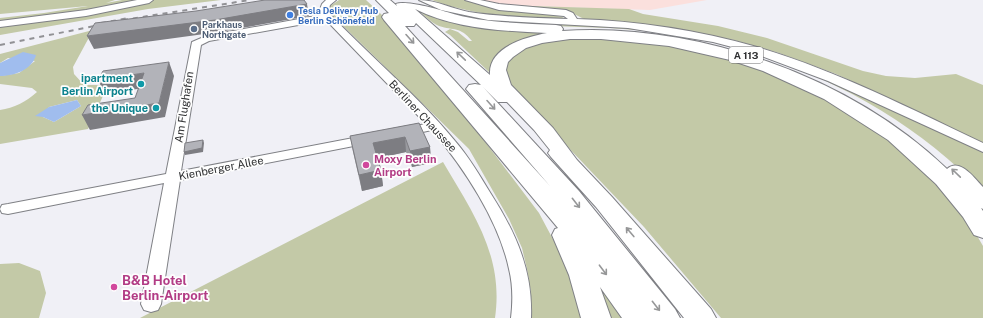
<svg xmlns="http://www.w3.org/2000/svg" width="983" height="318" viewBox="0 0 983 318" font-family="'Public Sans',sans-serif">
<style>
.industrial{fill:#fbe0dd}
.green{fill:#c3c9a7;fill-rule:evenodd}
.water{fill:#a0bdee}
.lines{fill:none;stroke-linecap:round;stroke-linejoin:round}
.minor-casing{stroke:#7f8085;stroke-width:2}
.highway-casing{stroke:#7f8085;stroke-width:2}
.minor{fill:#fff;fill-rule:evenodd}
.highway{fill:#fff;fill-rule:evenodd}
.rail{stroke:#919195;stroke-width:2;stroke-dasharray:5 5;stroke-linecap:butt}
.wall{fill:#999a9f}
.shaded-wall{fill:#7d7d82}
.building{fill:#b2b3b9;stroke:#7d7d82}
.oneway{stroke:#969798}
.shop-dot{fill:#3f7fe0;stroke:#fefefe;stroke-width:1.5}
.service-dot{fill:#5c6f8a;stroke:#fefefe;stroke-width:1.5}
.culture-dot{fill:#0f9aa8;stroke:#fefefe;stroke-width:1.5}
.hotel-dot{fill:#d1479c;stroke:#fefefe;stroke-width:1.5}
.labels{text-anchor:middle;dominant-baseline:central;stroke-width:3.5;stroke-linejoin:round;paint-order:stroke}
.far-shop-label{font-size:9px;font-weight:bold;fill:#366cbe;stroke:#fefefe;text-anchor:start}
.far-service-label{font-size:9px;font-weight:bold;fill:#4e5e75;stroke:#fefefe;text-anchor:start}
.shield{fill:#fefefe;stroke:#6c6d6e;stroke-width:1}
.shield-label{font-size:10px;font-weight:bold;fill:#2e2f31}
.culture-label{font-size:11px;font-weight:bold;fill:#0d838f;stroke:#fefefe;text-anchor:end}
.street-label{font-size:11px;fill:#2e2f31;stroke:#fefefe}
.hotel-label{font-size:11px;font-weight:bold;fill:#b23c85;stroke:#fefefe;text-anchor:start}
.near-hotel-label{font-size:13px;font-weight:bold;fill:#b23c85;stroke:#fefefe;text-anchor:start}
</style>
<rect width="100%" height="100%" fill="#f0f0f6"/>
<!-- industrial -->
<path class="industrial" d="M480,0H707L650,10L501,5Z"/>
<!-- green -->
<path class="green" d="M0,0H115L106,3L122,0H221L148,9L0,35V18L44,13L88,6L0,14Z
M339,0H366L381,14L486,143L539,213L563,258L571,279L582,318H530L531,293L527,269L522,248L509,219L469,149L331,14L328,9L330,6Z
M416,0L448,12L492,20L628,26L724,42L807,69L983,152V192C890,95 756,38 623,29C553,24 481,30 416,0Z
M432,0H465L494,7L564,17L560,19C516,17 474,16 432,0Z
M501,5L629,9L643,14L718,26L767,38L863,71L886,76L915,78L956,74L983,85V143L836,74L779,53L734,40L667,27L586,20L568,11L560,9Z
M414,6L521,29L577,31L534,37L490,73L450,35L445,32L450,29L458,32L469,41H472C460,26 454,31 439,26C431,23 421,12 414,6Z
M93,30L73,67L74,74L84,85H104L107,87L88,129L0,144V110C14,108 26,102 37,92L32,88L0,84V76L19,73L35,61L8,58L0,63V54ZM77,100L81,106L54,122L43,117L49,107Z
M561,37L641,40L719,55L790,80L871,123L958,203L983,246V318H721L644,227L564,143L516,97L503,70V65L518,49Z
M443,162C473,213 504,256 495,318H140Z
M584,252L631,318H606Z
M19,263L40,271L46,293L39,318H0V264Z"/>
<!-- water -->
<path class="water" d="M23,52L36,55C32,70 14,76 0,76V63Z
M77,100L81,106L54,122L43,117L35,116L49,107Z"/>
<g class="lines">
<defs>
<path id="minor" d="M137,0H153L149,3L86,16L0,27V21L86,10Z
M326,0H336L330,5L328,12C369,56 417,94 455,141C469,157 480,176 491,194C516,233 533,271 531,318H511C513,301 513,285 509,269C499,221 464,168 432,130L404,136L399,135L397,132L399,129L426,124L326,20L209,41L201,45L181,171L369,135L374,136L376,139L374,142L369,143L180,180L161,304L158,310L151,312L144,310L141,304L164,183L8,214L2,213L0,209L2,205L8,204L166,174L192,42L206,36L321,15L319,12L322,4Z
M419,0C437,0 452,9 469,12C502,17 535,18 568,19L564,16L499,10L465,0H480L499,4L566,10L573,13L577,19C638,21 698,30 757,47C835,70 909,108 983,143V152L828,81L751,52L713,42L628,28L488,20L441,10Z"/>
<path id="highway" d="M376,0H390L397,6L396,4C404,0 435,8 447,12C481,23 520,23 556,25L561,26L563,29L562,31C696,22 850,76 947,169C960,157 975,179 983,187V209L981,208L983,211V238L974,235L963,217L936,184L888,140L824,99L763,71L730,60L669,46L601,39H570L542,43L526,48L513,57L508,62L506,70L511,85L553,128L577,160L612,197L711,309L716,318H684L596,207L551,157L548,153L550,150L534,130L507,102H498L483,87L579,191L675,309L680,318H622L600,287L611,318H581L569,275L552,235L555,229L558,228L384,20L382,17L384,14L389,13ZM415,9C455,29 503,31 547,33C526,37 488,47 490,75ZM416,23L481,85L475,84L469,85L466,89L550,186L405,26H414Z"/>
</defs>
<!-- minor casing -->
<use href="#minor" class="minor-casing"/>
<!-- highway casing -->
<use href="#highway" class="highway-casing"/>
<!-- minor -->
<use href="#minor" class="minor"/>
<!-- highway -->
<use href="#highway" class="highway"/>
<!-- rail -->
<path class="rail" d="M123,20L250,0
M101,23L129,18
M0,45L104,24"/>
</g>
<!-- wall -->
<path class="wall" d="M419,123L430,147L431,163L412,167L406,152L377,158L381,170L383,186L362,191L353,152L350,136Z"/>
<!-- shaded-wall -->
<path class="shaded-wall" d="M307,4L309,16L219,32L94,49L87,36Z
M169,62L174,76L165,117L90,130L82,115L159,103Z
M144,73L150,87L105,94L98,80Z
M405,137L406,152L375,159L373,143Z
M203,140L204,143L203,152L185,155L184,152Z
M430,147L431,163L412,167L410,151Z
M381,170L383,186L362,191L359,175Z"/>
<!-- building -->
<path class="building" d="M265,0H304L307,4L215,20L87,36L95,23L196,11Z
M169,62L159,103L82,115L88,105L135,98L144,73L98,80L103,71Z
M419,123L430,147L410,151L405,137L373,143L381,170L359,175L350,136Z
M203,140L202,148L184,152L185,143Z"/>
<!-- one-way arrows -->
<defs><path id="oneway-shaft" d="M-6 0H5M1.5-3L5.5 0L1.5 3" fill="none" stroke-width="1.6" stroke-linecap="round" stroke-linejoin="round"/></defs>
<g class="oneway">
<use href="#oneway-shaft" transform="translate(410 39) rotate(48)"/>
<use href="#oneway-shaft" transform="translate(461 56) rotate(-136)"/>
<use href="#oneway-shaft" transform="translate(491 105) rotate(48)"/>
<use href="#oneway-shaft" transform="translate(956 173) rotate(-136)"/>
<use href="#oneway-shaft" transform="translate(576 203) rotate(52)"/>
<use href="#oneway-shaft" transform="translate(630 232) rotate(-130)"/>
<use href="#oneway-shaft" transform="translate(603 270) rotate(53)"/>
<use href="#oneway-shaft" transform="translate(656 306) rotate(52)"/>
</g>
<!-- markers -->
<circle class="shop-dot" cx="290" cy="15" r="4"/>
<circle class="service-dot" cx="194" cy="29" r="4"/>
<g class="culture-dot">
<circle cx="141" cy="84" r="4"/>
<circle cx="156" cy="108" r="4"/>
</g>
<g class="hotel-dot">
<circle cx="366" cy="165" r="4"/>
<circle cx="114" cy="287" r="4"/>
</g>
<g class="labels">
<!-- far-shop labels -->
<g class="far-shop-label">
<text x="298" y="10">Tesla Delivery Hub<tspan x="298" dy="10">Berlin Schönefeld</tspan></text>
</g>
<!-- far-service labels -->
<g class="far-service-label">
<text x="202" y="24">Parkhaus<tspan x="202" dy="10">Northgate</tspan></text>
</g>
<!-- shield labels -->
<rect class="shield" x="729" y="47" width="34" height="16" rx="3"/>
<g class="shield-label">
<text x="746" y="55">A 113</text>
</g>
<!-- culture labels -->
<g class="culture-label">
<text x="133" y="78">ipartment<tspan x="133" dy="13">Berlin Airport</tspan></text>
<text x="148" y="108">the Unique</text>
</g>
<!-- street labels -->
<g class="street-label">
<text transform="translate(184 107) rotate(-81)">Am Flughafen</text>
<text transform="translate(423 116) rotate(47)">Berliner Chaussee</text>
<text transform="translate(221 168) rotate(-11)">Kienberger Allee</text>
</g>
<!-- hotel labels -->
<g class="hotel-label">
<text x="374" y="159">Moxy Berlin<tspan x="374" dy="13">Airport</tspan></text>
</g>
<!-- near-hotel labels -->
<g class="near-hotel-label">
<text x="122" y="280">B&amp;B Hotel<tspan x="122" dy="15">Berlin-Airport</tspan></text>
</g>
</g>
</svg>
